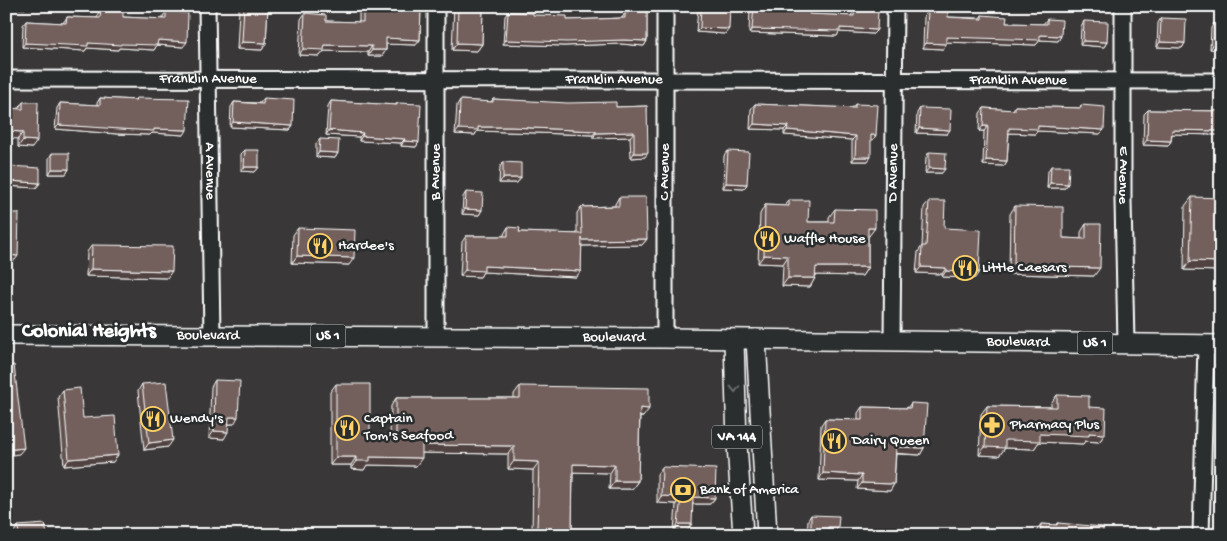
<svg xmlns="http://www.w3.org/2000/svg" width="1227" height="541" viewBox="0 0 1227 541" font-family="'Gochi Hand',sans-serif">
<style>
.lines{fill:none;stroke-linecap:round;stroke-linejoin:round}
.minor-casing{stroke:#fff;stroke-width:19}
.major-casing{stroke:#fff;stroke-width:22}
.minor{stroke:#2a2d2e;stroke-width:15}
.major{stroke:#2a2d2e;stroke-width:19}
.wall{fill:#635350;stroke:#fff}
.shaded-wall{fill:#504341;stroke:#fff}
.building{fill:#73605d;stroke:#fff}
.oneway{stroke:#6a6c6d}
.labels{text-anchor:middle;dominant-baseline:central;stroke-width:5;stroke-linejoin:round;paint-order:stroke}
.shield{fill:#2a2d2e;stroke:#bfc0c0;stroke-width:1}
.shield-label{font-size:14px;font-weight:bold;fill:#fff}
.street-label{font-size:15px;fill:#fff;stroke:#2a2d2e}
.poi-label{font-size:15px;fill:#fff;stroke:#2a2d2e;text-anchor:start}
.district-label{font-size:20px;font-weight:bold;fill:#fff;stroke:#2a2d2e}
</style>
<rect width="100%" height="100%" fill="#393737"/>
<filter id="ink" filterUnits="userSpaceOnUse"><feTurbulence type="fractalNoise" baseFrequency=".02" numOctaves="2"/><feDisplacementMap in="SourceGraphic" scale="10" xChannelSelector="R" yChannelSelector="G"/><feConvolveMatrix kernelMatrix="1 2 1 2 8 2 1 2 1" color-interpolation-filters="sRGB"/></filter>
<g filter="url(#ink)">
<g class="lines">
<defs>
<g id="minor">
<path id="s1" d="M207,6L212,336"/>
<path id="s2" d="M1123,6V201L1126,343"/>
<path id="s3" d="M6,79L1221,81"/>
<path d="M436,337V6"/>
<path d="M665,338V6"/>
<path id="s4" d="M892,341L895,6"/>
<path d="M1201,535L1206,345"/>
</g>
<g id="major">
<path id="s5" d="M6,335L665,338L1221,345"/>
<path d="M756,339L767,535"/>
<path d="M734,340L737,444L743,535"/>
</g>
</defs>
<!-- minor casing -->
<use href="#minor" class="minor-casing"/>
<!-- major casing -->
<use href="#major" class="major-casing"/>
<!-- minor -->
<use href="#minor" class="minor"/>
<!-- major -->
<use href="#major" class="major"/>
</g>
<!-- wall -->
<path class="wall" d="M241,6H268L266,43L262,50L237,49L239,9Z
M400,6H421L420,40L416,45L386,44V50L382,56H368V52L324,51L320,56L299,55L301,19L305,13L326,21L359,22V13L363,8H400Z
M454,6H483L482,44L477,51L452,50Z
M626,6H647V41L644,46L621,44L564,46L503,44L505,16L508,12L567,20L622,18L625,13Z
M699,6H730L725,34L696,32L698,8Z
M753,6H810L809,14L851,16L852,14L855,9L877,30L873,34L839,32L837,36L749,33L750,9Z
M101,9L123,17L163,19V16L166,12L183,47L157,45L154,50L119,48L118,50L87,48L85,51L22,47L23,25L26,21L63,23L67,17L97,18L98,13Z
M928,11L948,17L980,18L982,15L1006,23L1043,24L1047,19L1061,36L1058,41L1040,40L1036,45L946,42V44L943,49L923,48L924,16Z
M1161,18L1185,43L1182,48L1157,47L1158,23Z
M1084,21L1107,42L1104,47L1080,45L1081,26Z
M1214,23L1221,50L1210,49L1211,28Z
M100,98L135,100L136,98L184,135L152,133L150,135L117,134L55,129L57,108L60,103L97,105V103Z
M264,98L293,126L290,130L230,127L231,107L234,102L260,103Z
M493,99L616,107L647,106L645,157L631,158L630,137L593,138V135L508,132L477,131L475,135L455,134L457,105L460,100L491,102Z
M331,101L396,105L397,103L419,142L416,147L401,146V143L359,141V137L326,135L328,106Z
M23,102L32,148L18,147V109Z
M755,104L852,108L855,104L876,135L873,140L871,139L868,161H852V140L784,135V130L750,129L751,109Z
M1081,105L1100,134L1037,131L1035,134L1009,133L1007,161L1004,166L983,165L984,131H979L980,113L984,108L1013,110L1015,106L1080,108Z
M920,108L947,134L916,133L917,113Z
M1148,110L1221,111V135L1172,134L1171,141L1168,146L1143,145L1144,114Z
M320,139L338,153L335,158L316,157V144Z
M245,150L259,167L255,172L241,171V154Z
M728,151L747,184L744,189L723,188L724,156Z
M929,152L942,173H925L926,157Z
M52,153L69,169L66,174H49V158Z
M503,162L521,178L517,183H499L500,167Z
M9,166L40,183L36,188L6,186V170Z
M1051,166L1065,188H1047L1048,171Z
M466,192L482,210L479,215L462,214L463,197Z
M619,197L647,239L642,245L581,246V271L576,277L483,272L480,277L460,276L462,242L466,236H504V234L508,227L519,232L577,234V213L581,207L615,206V204Z
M1192,197L1221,271L1184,270L1185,206Z
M789,200L808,222H829V217L835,209L875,228L868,236V267L862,276L815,275V278L810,287L782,286L783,264L758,263L760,214L765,205L785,206Z
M929,201L944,228L975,278L942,277V274L916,273L918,252L922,246L924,207Z
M1015,206L1063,238L1081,239V232L1086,224L1094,276L1009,274L1010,214Z
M298,228L349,265L292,263L293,235Z
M92,245L167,278L86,276L87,252Z
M215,380L234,424H229L224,439L209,438L211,387Z
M142,384L168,447L144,450L138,391Z
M336,384L370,435H390L391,406L396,398H514V394L520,386L643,417H640L638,481L632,489H609L610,473L573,472L572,530L569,535H532L533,470L508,469V454L422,453L416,466L367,465L364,470L351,469V465H330V392Z
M63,390L83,418L113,462L64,466L58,397Z
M1057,395L1089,407L1105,434L1099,442L1085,441L1083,444L1039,442L1034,449L1005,448L999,456L979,455L981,414L987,406L1051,407V403Z
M911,403L924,448L920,455L896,454L894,484L890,491L857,489L858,481L819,480L821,425L825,419L858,420V413L862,407L907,408Z
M662,467L715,498L710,504H693L687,531H674L676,504L657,503V474Z
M811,515L835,532H828V535H807L808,520Z
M1058,523L1103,535H1037V530L1041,524L1056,525Z
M18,526L47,535H12Z"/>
<!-- shaded-wall -->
<path class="shaded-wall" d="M10,6H27L25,9L9,8Z
M700,28L729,29L725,34L696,32Z
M840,28L877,30L873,34L839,32L837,36L749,33L752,29Z
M1040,35L1061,36L1058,41L1040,40L1036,45L943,42L946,37Z
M386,38L420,40L416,45L382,44Z
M158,40L187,42L183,47L157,45L154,50L119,48L118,50L87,48L85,51L22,47L25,43H88Z
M506,40H624L647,41L644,46L621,44L564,46L503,44Z
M1083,41L1107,42L1104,47L1080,45Z
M242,42L266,43L262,50L237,49Z
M1160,42L1185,43L1182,48L1157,47Z
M457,43L482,44L477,51L452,50Z
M926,43L946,44L943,49L923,48Z
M325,45L372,46L368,52L324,51L320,56L299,55L303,49Z
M1213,45H1221V50L1210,49Z
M372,50H386L382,56H368Z
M233,122L293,126L290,130L230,127Z
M754,124L788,126L784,130L750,129Z
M59,125L154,129L187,130L184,135L152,133L150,135L117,134L55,129Z
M983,126H988L984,131H979Z
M1038,126L1104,130L1100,134L1037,131L1035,134L1006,133L1009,128Z
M478,127H511L596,131L593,135L477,131L475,135L455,134L459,129Z
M919,128L950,130L947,134L916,133Z
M329,130L363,133L359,137L326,135Z
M787,130L856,136L852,140L784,135Z
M1172,130L1221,131V135L1169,134Z
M6,131L23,132L18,139L6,138Z
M634,132L630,137L593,138L596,133Z
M871,135H876L873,140L868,139Z
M362,136L405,139L401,143L359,141Z
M23,140L37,141L32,148L18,147Z
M1147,140L1171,141L1168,146L1143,145Z
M404,141L419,142L416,147L401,146Z
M319,152L338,153L335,158L316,157Z
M634,153H648L645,157L631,158Z
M855,157H871L868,161H852Z
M986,160L1007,161L1004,166L983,165Z
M244,167H259L255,172L241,171Z
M929,168L945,169L942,173H925Z
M52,169H69L66,174H49Z
M503,178H521L517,183H499Z
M8,181L40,183L36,188L6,186V184Z
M726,183L747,184L744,189L723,188Z
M1050,183L1068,184L1065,188H1047Z
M465,209L482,210L479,215L462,214Z
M868,228H875L869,236H863Z
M647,239L642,245L577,246L582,240Z
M6,255L18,256L15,260H6Z
M764,255L788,256L783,264L758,263Z
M297,256L354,258L349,265L292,263Z
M1190,261L1221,262V271L1184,270Z
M484,266L581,271L576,277L483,272L480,277L460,276L465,270Z
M1014,266L1100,268L1094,276L1009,274Z
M816,267H868L862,276L810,275Z
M921,267L946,268L942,274L916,273Z
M91,269L172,271L167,278L86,276Z
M946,271L979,272L975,278L942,277Z
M788,278H815L810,287L782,286Z
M640,408L649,409L643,417L634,416Z
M229,417H238L234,424H224Z
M214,431L228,432L224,439L209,438Z
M1089,433L1105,434L1099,442L1085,441L1083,444L1039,442L1034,449L1005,448L999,456L979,455L985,447L1005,440L1040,434Z
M173,440L168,447L144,450L149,443Z
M422,445L514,446L508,454L417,453Z
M896,447L924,448L920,455L892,453Z
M24,448L19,454L6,456V450Z
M118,455L113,462L64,466L69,459Z
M336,457H356L351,465H330Z
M370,457L422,458L416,466L367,465L364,470L351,469L356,461Z
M514,461L539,462L533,470L508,469Z
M573,464L615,465L610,473L567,472Z
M823,473L862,475L858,481L819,480Z
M615,481H638L632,489H609Z
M862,483L894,484L890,491L857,489Z
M661,496L681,497L676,504L657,503Z
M693,497L715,498L710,504H688Z
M678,524H692L687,531H674Z
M828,527H838L835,532H825Z
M537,530H572L569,535H534Z"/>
<!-- building -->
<path class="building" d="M244,6H268L266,43L242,42Z
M404,6H421L420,40L386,38V50H372V46L325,45L324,50L303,49L305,13L326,15V21L363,22V8H404Z
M458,6H483L482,44L457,43Z
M629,6H647V41L624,40L567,42L506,40L508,12L533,13V15L567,16V20L625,18V13H628Z
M701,6H730L729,29L700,28Z
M754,6H810L809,14L854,16L855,9L878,10L877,30L840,28V31L752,29Z
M101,9L123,10V17L166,19V12L188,13L187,42L158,40L157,45L121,44V45L88,43V46L25,43L26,21L66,23L67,17L100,18Z
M928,11L948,12V17L982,19V15L1007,17L1006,23L1047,24V19L1062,20L1061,36L1040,35V40L946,37V44L926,43Z
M1161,18L1186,19L1185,43L1160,42Z
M1084,21L1108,22L1107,42L1083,41Z
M1214,23H1221V45H1213Z
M100,98L136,100V98L189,99L187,130L154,129V131L120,129L59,125L60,103L100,105Z
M264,98L294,100L293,126L233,122L234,102L263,104Z
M493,99L568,103L616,102V107L647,106L648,153H634V132L596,133V131L511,127H478V130L459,129L460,100L493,102Z
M331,101L397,105V103L421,104L419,142L404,141L405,139L362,136L363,133L329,130Z
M23,102H38L37,141L23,140V132L6,131V108L23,109Z
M755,104L855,108V104L878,105L876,135H871V157H855L856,136L787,130L788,126L754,124Z
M1081,105L1105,107L1104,130L1038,126V129L1009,128L1007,161L986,160L988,126H983L984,108L1015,110V106L1081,108Z
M920,108L951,109L950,130L919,128Z
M1148,110L1221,111V131L1172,130L1171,141L1147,140Z
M320,139L339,140L338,153L319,152Z
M245,150H259V167H244Z
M728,151L749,152L747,184L726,183Z
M929,152L946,153L945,169L929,168Z
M52,153H69V169H52Z
M503,162L521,163V178H503Z
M9,166L40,168V183L8,181Z
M1051,166H1069L1068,184L1050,183Z
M466,192L483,193L482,210L465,209Z
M619,197H646L647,239L582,240V238L581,271L484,266V271L465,270L466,236H508V227L520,228L519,232L582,234L581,207L619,206Z
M1192,197L1221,198V262L1190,261Z
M789,200H809L808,222H834L835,209L875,210V228H868V267H816L815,278H788V256L764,255L765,205L789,206Z
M929,201H945L944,228L981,230L979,272L946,271V268L921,267L922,246H926Z
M1015,206L1063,207V238L1086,239V224H1101L1100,268L1014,266Z
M6,213H19L18,256L6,255Z
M298,228L355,230L354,258L297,256Z
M92,245L173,246L172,271L91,269Z
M14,365L24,448L6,450V366Z
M215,380L240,381L238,417H229L228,432L214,431Z
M166,382L173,440L149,443L142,384Z
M336,384H370V435H396V398H520V386L649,388V409L640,408L638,481H615V465L573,464L572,530H537L539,462L514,461V446L422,445V458L370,457V461H356V457H336Z
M80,388L83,418L115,416L118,455L69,459L63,390Z
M1057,395L1089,396V407L1106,408L1105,434L1089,433V436L1040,434V441L1005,440V448L985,447L987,406L1057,407Z
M911,403L927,404L924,448L896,447L894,484L862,483V475L823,473L825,419L862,420V407L910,408Z
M662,467L716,469L715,498L693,497L692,524H678L681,497L661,496Z
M811,515L839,516L838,527H828V535H811Z
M1058,523L1103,527V535H1040L1041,524L1057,525Z
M45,524L47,535H19L18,526Z
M854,532L875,534V535H854Z
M495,533L514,534V535H494Z"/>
<!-- one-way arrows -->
<defs><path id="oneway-chevron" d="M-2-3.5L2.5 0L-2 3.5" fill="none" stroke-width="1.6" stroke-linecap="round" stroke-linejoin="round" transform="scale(1.25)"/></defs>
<use class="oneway" href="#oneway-chevron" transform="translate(735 389) rotate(88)"/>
</g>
<!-- icons -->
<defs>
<symbol id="restaurant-ring" viewBox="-11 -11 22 22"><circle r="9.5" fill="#2a2d2e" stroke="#ffd166" stroke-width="1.5"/><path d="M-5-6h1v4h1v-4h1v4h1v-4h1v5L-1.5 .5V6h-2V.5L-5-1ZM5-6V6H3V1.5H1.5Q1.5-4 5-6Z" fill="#ffd166"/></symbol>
<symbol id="pharmacy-ring" viewBox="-11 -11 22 22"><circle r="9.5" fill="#2a2d2e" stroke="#ffd166" stroke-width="1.5"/><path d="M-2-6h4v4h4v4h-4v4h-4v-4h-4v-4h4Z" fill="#ffd166"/></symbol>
<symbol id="bank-ring" viewBox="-11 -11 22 22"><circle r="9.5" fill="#2a2d2e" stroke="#ffd166" stroke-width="1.5"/><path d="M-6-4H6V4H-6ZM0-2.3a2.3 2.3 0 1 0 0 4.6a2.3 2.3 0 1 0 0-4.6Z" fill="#ffd166"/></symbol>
</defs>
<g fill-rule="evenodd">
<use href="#restaurant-ring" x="753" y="225" width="28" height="28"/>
<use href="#restaurant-ring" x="306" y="232" width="28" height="28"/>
<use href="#restaurant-ring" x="951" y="254" width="28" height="28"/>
<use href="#restaurant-ring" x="139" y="405" width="28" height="28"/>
<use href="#pharmacy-ring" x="978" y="411" width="28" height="28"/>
<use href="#restaurant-ring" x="333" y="414" width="28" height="28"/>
<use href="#restaurant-ring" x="820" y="427" width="28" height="28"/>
<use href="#bank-ring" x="669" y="476" width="28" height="28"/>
</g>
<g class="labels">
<!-- shield labels -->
<g class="shield">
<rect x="310.5" y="324.5" width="35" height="23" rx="4"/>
<rect x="1077.5" y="331.5" width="35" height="23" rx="4"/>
<rect x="712" y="425.5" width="50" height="23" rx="4"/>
</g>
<g class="shield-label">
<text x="328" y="336">US 1</text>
<text x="1095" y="343">US 1</text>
<text x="737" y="437">VA 144</text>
</g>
<!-- street labels -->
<g class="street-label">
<text stroke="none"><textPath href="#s3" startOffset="202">Franklin Avenue</textPath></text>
<text stroke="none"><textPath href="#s3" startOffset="608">Franklin Avenue</textPath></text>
<text stroke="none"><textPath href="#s3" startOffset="1012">Franklin Avenue</textPath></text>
<text stroke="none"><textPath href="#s1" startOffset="165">A Avenue</textPath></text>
<text transform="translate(436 172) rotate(-90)">B Avenue</text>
<text transform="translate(665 172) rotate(-90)">C Avenue</text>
<text stroke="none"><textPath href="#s4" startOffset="168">D Avenue</textPath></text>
<text stroke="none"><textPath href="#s2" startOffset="169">E Avenue</textPath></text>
<text stroke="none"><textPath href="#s5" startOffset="202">Boulevard</textPath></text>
<text stroke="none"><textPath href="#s5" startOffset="608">Boulevard</textPath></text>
<text stroke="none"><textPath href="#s5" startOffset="1012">Boulevard</textPath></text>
</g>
<!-- poi labels -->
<g class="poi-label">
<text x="784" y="239">Waffle House</text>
<text x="338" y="246">Hardee's</text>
<text x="982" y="268">Little Caesars</text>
<text x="170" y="419">Wendy's</text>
<text x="364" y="419">Captain<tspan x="364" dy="17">Tom's Seafood</tspan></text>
<text x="1010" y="425">Pharmacy Plus</text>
<text x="852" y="441">Dairy Queen</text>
<text x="700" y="490">Bank of America</text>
</g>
<!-- district labels -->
<g class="district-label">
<text x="89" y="332">Colonial Heights</text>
</g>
</g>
<!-- margin -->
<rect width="1227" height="541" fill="none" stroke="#2a2d2e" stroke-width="25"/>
<rect x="12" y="12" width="1202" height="516" fill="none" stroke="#fff" stroke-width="2" filter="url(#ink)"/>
</svg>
